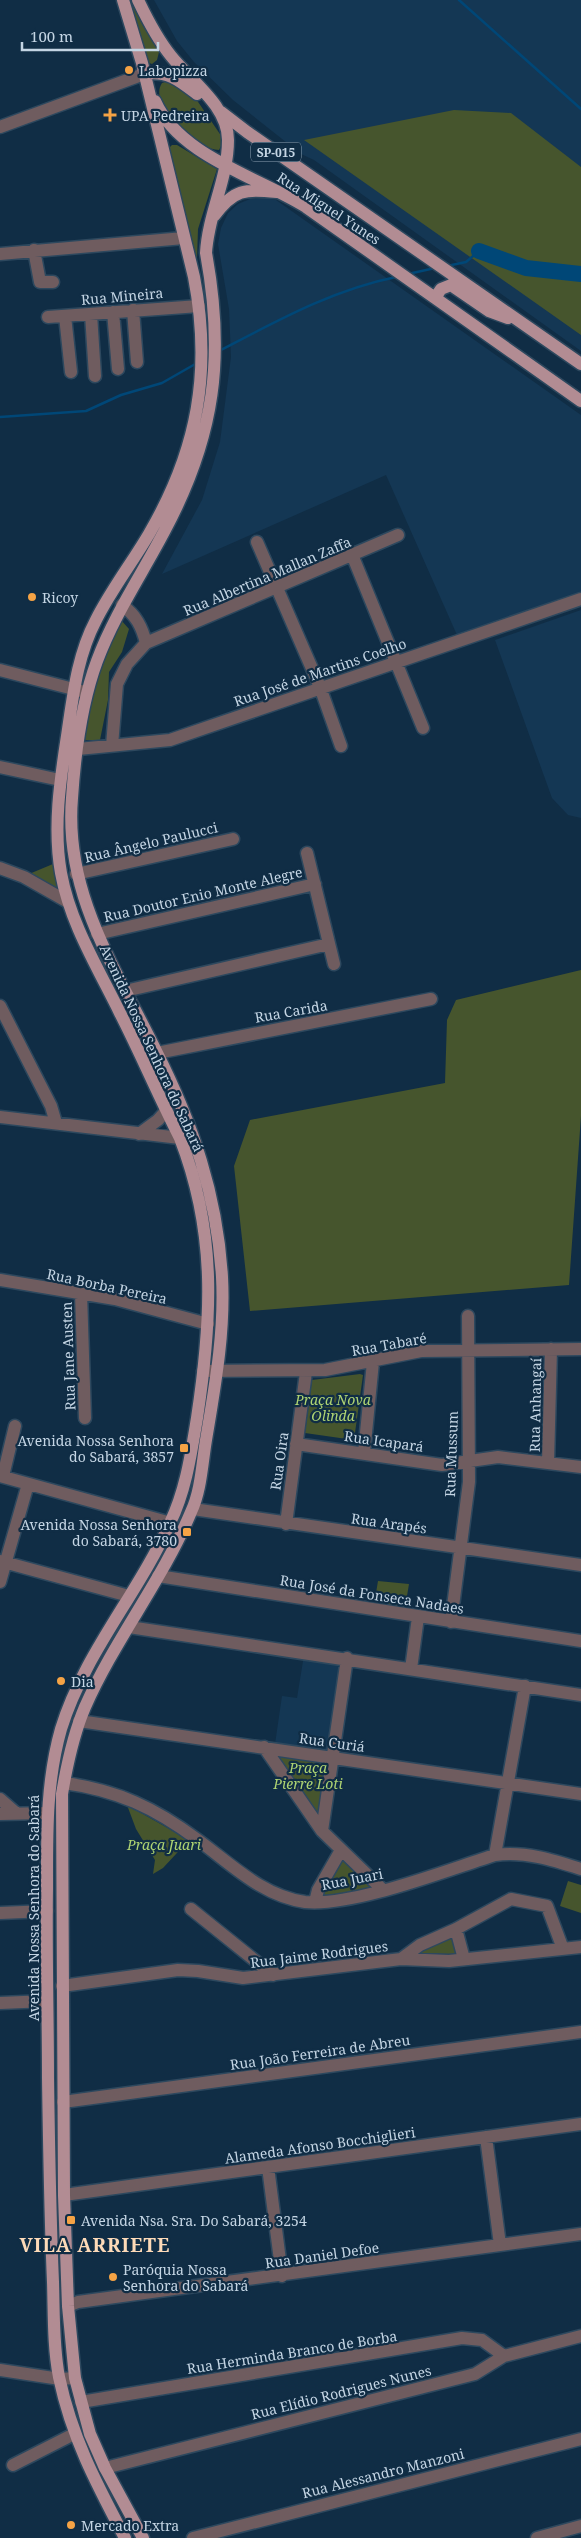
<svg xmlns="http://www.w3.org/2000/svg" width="581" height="2538" viewBox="0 0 581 2538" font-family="'Noto Serif',serif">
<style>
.built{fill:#143754}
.green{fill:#46552d}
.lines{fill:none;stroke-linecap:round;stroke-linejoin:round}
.stream{stroke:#004777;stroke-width:2.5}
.river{stroke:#004777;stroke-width:16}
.minor-casing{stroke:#2d485e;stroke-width:15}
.major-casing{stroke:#2d485e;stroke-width:15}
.minor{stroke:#6f5c5f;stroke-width:12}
.major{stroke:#b28c93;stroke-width:12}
.poi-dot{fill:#f5a345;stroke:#102d45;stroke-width:2}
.labels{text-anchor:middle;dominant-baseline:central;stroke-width:4.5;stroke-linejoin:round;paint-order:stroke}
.shield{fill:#102d45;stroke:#8ea3b4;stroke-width:1}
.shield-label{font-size:12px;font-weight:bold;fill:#c4d5e4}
.poi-label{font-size:14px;fill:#c4d5e4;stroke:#102d45;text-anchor:start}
.street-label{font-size:14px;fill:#c4d5e4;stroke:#102d45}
.park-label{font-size:14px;font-style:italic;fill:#aed372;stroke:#102d45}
.district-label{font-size:19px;font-weight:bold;letter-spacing:1px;fill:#fddab8;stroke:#102d45}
</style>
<rect width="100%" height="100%" fill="#102d45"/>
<!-- built -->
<path class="built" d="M154,0H581V351L314,160L301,154L233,100L194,62L177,41Z
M267,198L276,200L581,415V594L457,635L386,475L162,574L202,500L220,442L231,357L229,309L218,244L221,228L228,213L238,204L250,199Z
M581,610V818L568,815L552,798L495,640Z
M304,1655L343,1661L331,1754L275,1744L282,1696L297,1698Z"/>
<!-- green -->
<path class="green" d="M135,6L159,52L157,60L152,64L147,62L132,8Z
M168,81L194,96L222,137V144L219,150C197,150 147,105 162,83Z
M454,110L511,113L581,167V335L304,140Z
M172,145H177L217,169L198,229L197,259H194L169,148Z
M121,620L129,629L122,652L109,672L108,700L100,740H82L93,682Z
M53,864L60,894L29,874Z
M581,970V1116L569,1285L250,1311L234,1166L250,1120L445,1083L447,1020L456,1000Z
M360,1374L363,1375L354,1440L305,1433L312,1380Z
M378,1581L409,1584L405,1608L374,1605Z
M271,1752L329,1760L318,1822Z
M127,1805L189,1840L163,1868L153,1874L155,1860L136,1829Z
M342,1854L376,1888L352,1893L319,1897L334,1876Z
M568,1881L581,1885V1913L560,1906Z
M454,1935L458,1955H413Z"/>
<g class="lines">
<!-- stream -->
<path class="stream" d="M459,0L581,109
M447,266L466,262L479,251
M408,274L435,268
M219,351C277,321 332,290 396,277
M0,417L86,411L121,395L162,383L197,363"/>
<!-- river -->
<path class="river" d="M479,251L526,268L581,274"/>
<defs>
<path id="minor" d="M0,127L144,74
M34,250L40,282H53
M0,254L184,238
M133,310L137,362
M113,312L118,369
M91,314L95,376
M65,316L71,372
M48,317L199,306
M257,542L320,687L341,746
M353,557L423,728
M122,605C136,615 142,627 146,643
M0,670L85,692
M112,746L117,684L127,664L146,643L398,535
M68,750L170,740L581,599
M0,767L60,780
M307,853L334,964
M0,868L24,877L68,902
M76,874L233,839
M97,934L315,884
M125,991L329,944
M0,1006L51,1106L56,1123
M157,1053L431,999
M0,1117L180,1138
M139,1134L158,1120L166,1111
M0,1280L115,1299L208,1324
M81,1293L85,1418
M203,1371L325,1370L421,1351L581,1349
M296,1444L442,1465L498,1457L581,1467
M364,1453L373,1362
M548,1463L551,1349
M0,1476L171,1523
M3,1476L15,1426
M193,1509L581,1565
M286,1524L306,1372
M0,1561L129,1596
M158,1576L581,1641
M0,1582L28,1484
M451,1622L469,1482L468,1316
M129,1627L581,1695
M411,1669L418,1617
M79,1721L581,1794
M264,1747L322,1831L383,1890
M64,1783C117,1790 155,1808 198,1840C231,1864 262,1896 305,1902C353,1907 447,1870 495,1855C525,1851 553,1860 581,1869
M0,1799L16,1813
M0,1814L47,1813
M322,1831L347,1658
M495,1855L525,1686
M315,1902L318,1890L341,1850
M191,1909L273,1975
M0,1913L47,1911
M456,1929L464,1959
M401,1959L420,1945L456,1929L511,1899L547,1906L563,1949
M62,1986L178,1970L198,1971L243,1978L401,1959L449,1961L581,1947
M0,2003L47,2001
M63,2102L581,2032
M486,2137L500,2245
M268,2167L282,2276
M64,2195L581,2124
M68,2306L78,2302L581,2234
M0,2370L60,2379L75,2378
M81,2402L462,2338L482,2340L504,2356
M13,2465L74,2434
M105,2468L475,2374L504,2356L581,2336
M193,2538L581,2439
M537,2538L581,2526"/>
<path id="major" d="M123,0L142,63L194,277C212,371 198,450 149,534C132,563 111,590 96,620C77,656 73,696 67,736C60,781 53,828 61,873C70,923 98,968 120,1013C141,1054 159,1097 180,1138C217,1233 212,1319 197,1418C191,1454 186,1490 170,1523C138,1594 84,1654 61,1729C46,1782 47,1834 47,1888C46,1952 48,2015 48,2078C49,2146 50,2214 53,2282C54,2313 53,2346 59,2377C72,2438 96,2483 125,2538
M138,0C147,19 158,40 171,56C191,81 228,106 228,140C228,179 208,214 206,253C225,357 215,436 165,530C142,574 114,615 97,661C81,704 75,753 72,798C64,894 116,969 156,1051C193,1125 217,1195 222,1277C225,1332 215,1386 206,1440C202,1464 201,1491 191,1512C162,1581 115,1639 85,1707C73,1735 67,1764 62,1794L64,2195L68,2306L75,2378L90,2434L105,2468L143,2538
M144,74C167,70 179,80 197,94
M155,101C179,156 258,177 306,207L581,401
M221,112L247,132L581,364
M214,216C234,189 244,189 277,192
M435,298L441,289L451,285L489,311L508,318"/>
</defs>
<!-- minor casing -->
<use href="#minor" class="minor-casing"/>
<!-- major casing -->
<use href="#major" class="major-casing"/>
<!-- minor -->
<use href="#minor" class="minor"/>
<!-- major -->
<use href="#major" class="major"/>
</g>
<!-- markers -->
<g class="poi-dot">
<circle cx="129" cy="70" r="5"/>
<path d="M107.5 107.5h5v5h5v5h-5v5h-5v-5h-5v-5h5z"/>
<circle cx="32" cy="597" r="5"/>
<rect x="179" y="1443" width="10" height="10" rx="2.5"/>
<rect x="182" y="1527" width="10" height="10" rx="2.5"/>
<circle cx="61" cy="1681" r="5"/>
<rect x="66" y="2215" width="10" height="10" rx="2.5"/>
<circle cx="113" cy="2277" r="5"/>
<circle cx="71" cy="2525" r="5"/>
</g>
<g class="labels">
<!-- shield labels -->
<rect class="shield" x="251" y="142.5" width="50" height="19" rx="4"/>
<g class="shield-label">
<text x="276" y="152">SP-015</text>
</g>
<!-- poi labels -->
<g class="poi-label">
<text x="139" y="70">Labopizza</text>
<text x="121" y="115">UPA Pedreira</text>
<text x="42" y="597">Ricoy</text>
<text x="174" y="1440" text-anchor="end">Avenida Nossa Senhora<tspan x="174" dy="16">do Sabará, 3857</tspan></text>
<text x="177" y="1524" text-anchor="end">Avenida Nossa Senhora<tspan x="177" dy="16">do Sabará, 3780</tspan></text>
<text x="71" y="1681">Dia</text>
<text x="81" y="2220">Avenida Nsa. Sra. Do Sabará, 3254</text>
<text x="123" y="2269">Paróquia Nossa<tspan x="123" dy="16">Senhora do Sabará</tspan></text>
<text x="81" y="2525">Mercado Extra</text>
</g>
<!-- street labels -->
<g class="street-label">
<text transform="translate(329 208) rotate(33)">Rua Miguel Yunes</text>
<text transform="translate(122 296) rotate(-5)">Rua Mineira</text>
<text transform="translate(267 576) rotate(-23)">Rua Albertina Mallan Zaffa</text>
<text transform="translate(320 672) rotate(-19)">Rua José de Martins Coelho</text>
<text transform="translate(151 842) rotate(-13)">Rua Ângelo Paulucci</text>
<text transform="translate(203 894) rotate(-13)">Rua Doutor Enio Monte Alegre</text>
<text transform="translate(291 1011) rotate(-10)">Rua Carida</text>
<text transform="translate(152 1048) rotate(65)">Avenida Nossa Senhora do Sabará</text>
<text transform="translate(107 1286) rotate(12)">Rua Borba Pereira</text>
<text transform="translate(389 1344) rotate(-10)">Rua Tabaré</text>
<text transform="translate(68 1356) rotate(-92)">Rua Jane Austen</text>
<text transform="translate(535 1405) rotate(-89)">Rua Anhangaí</text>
<text transform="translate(384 1441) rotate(8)">Rua Icapará</text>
<text transform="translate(451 1454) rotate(-88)">Rua Mussum</text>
<text transform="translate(279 1461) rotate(-82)">Rua Oira</text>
<text transform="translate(389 1523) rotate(8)">Rua Arapés</text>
<text transform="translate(372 1594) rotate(9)">Rua José da Fonseca Nadaes</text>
<text transform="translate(332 1742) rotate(8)">Rua Curiá</text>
<text transform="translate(352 1879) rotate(-11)">Rua Juari</text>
<text transform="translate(33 1908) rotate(-90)">Avenida Nossa Senhora do Sabará</text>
<text transform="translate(319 1954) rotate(-7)">Rua Jaime Rodrigues</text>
<text transform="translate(320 2052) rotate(-8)">Rua João Ferreira de Abreu</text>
<text transform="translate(320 2145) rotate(-8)">Alameda Afonso Bocchiglieri</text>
<text transform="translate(322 2255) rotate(-8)">Rua Daniel Defoe</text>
<text transform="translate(292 2352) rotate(-9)">Rua Herminda Branco de Borba</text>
<text transform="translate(341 2392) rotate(-14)">Rua Elídio Rodrigues Nunes</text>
<text transform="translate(383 2473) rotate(-14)">Rua Alessandro Manzoni</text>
</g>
<!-- park labels -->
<g class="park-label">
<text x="333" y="1399">Praça Nova<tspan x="333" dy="16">Olinda</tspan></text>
<text x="308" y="1767">Praça<tspan x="308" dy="16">Pierre Loti</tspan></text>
<text x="164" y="1844">Praça Juari</text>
</g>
<!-- district labels -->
<g class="district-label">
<text x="95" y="2245">VILA ARRIETE</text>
</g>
</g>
<!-- scale -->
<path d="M22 42v8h136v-8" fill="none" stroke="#c4d5e4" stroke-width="2.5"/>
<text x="30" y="42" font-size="15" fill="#c4d5e4" stroke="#102d45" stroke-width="4" paint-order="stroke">100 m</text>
</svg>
